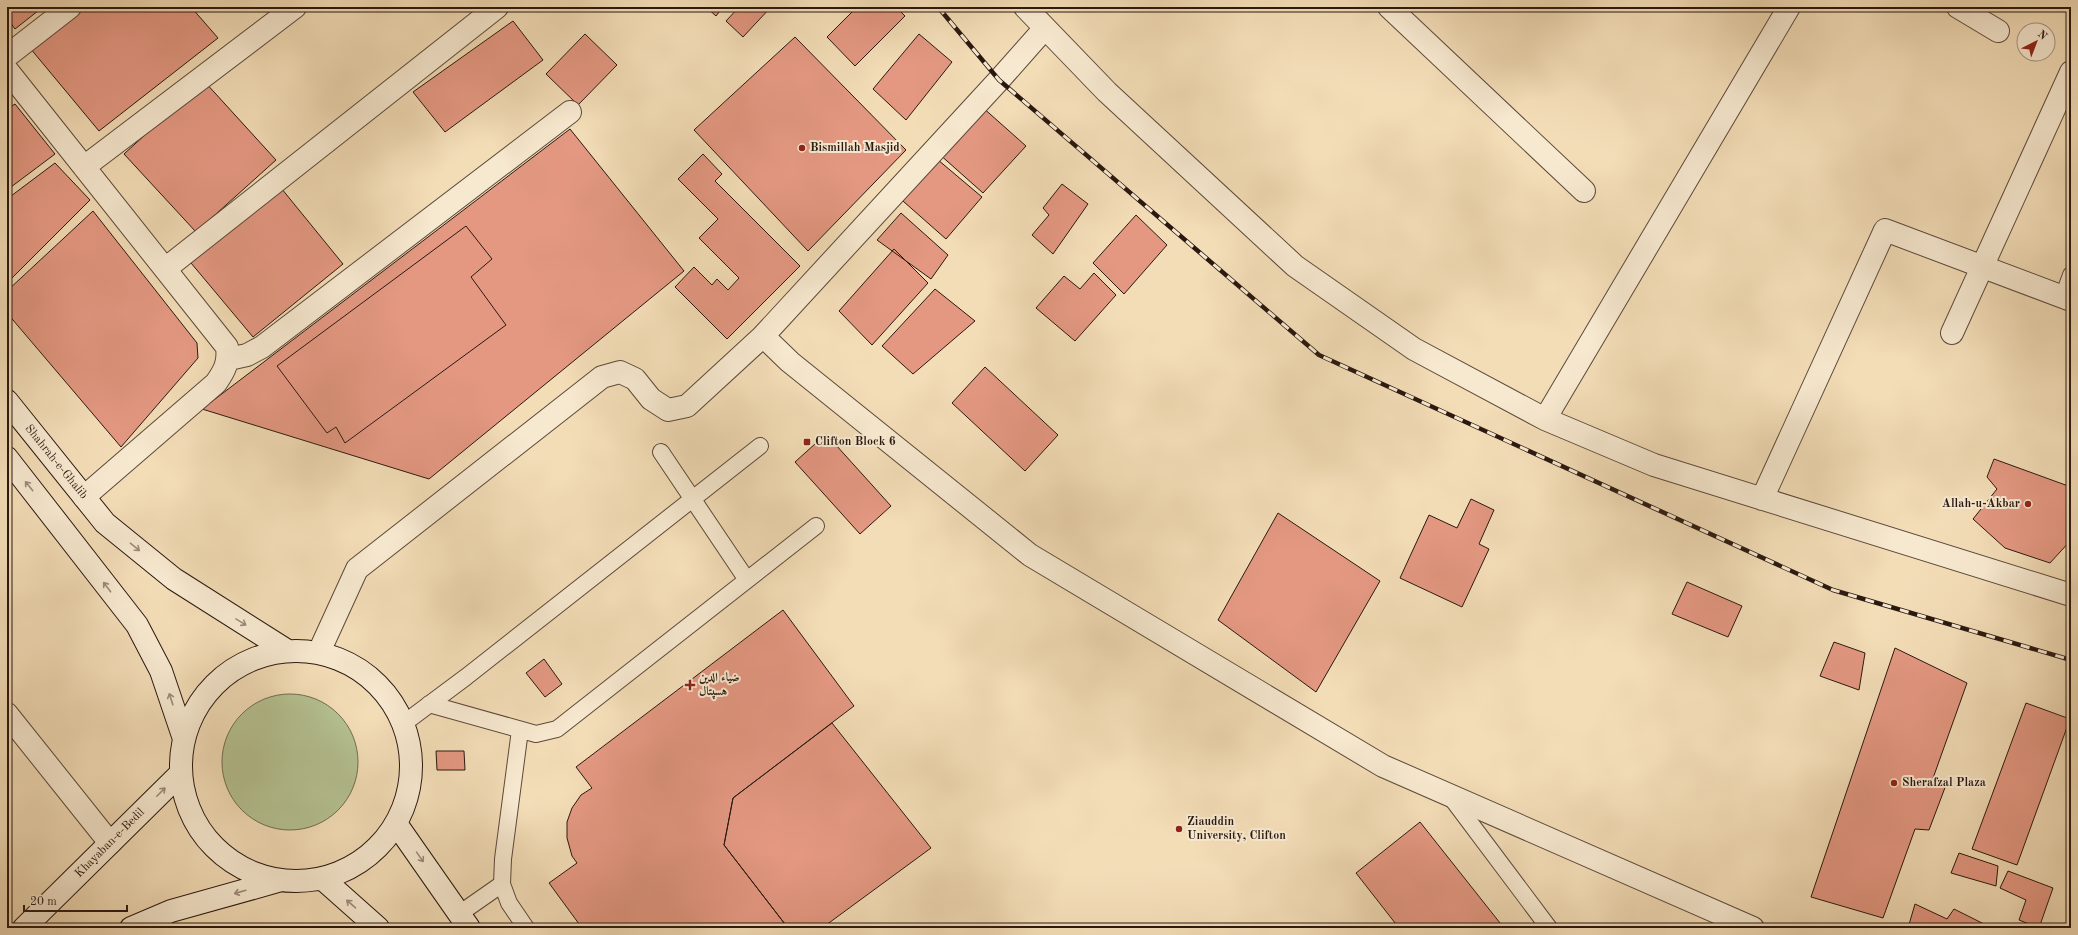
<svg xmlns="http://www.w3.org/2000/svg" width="2078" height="935" viewBox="0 0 2078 935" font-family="'Old Standard TT',Amiri,serif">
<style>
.green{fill:#b5c292;stroke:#706d51}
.building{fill:#e49882;stroke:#2a1810}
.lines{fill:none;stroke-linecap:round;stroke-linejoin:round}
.service-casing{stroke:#5c493a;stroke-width:18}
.minor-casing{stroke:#5c493a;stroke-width:24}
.secondary-casing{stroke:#2a1810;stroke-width:24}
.service{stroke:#f7e9d0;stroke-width:16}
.minor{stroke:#f7e9d0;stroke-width:22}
.secondary{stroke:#f7e9d0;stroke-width:22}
.rail-casing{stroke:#2a1810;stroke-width:4.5}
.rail{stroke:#f7e9d0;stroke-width:3;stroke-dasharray:9;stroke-linecap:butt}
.oneway{stroke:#9b8b7a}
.poi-dot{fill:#8f2418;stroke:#f7e9d0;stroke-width:1.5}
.labels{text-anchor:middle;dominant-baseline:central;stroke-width:4;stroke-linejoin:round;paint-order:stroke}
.poi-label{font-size:12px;font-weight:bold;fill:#2a1810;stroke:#f7e9d0;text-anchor:start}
.street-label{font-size:12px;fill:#2a1810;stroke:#f7e9d0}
</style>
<rect width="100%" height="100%" fill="#f3ddb7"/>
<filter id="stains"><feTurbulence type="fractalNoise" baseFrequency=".005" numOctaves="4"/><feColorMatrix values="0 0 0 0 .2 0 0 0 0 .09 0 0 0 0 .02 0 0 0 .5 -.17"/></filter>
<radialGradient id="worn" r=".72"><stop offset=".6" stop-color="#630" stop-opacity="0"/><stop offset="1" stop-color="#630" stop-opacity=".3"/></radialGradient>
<!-- green -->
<path class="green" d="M222 762a68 68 0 1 1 136 0a68 68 0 1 1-136 0Z"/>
<!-- building -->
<path class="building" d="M7,7H43L15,29L7,18Z
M82,7H191L218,38L99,131L30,48Z
M706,7H723L716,16Z
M739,7H771L743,37L726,21Z
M857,7H896L905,16L855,66L827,37Z
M513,21L543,60L445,132L413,92Z
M585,34L617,65L578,105L546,74Z
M919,34L952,62L906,120L873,89Z
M795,37L906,150L808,251L694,130Z
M204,81L276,160L196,232L124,154Z
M15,104L55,154L7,190V109Z
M981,106L1026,146L983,193L938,153Z
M570,129L684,271L429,479L202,409Z
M703,154L722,174L715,181L800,266L727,339L675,287L694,267L712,285L717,279L728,290L739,278L699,238L718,219L678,179Z
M931,154L982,197L946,239L895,194Z
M55,163L90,200L12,278L7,271V199Z
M277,183L343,264L253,337L186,257Z
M1062,184L1088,204L1053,254L1032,235L1049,215L1043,208Z
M93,211L197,343L198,358L121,447L7,313V291Z
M901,213L948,255L931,279L877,240Z
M1136,215L1167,245L1124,294L1093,263Z
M466,226L492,259L471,277L506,325L345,443L336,427L327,433L277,366Z
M894,249L928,283L872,345L839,311Z
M1094,273L1116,295L1075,341L1036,308L1064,276L1080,289Z
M935,289L975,321L913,374L882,346Z
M985,367L1058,435L1025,471L952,403Z
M826,434L891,506L860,534L795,462Z
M1994,459L2071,487V540L2050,563L2005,548L1973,519L1997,489L1987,477Z
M1471,499L1494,510L1479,544L1489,549L1462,607L1400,578L1429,515L1457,528Z
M1278,513L1380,581L1316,692L1218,620Z
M1687,582L1742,606L1728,637L1672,614Z
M783,610L854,706L733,798L724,845L788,928H582L549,883L577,863L572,856L567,838V822L572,808L581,795L592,788L576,767Z
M1834,642L1865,653L1859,690L1820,676Z
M1895,648L1967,683L1932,781L1946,785L1929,830L1915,829L1883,918L1811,897Z
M544,659L562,684L545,697L526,673Z
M2026,703L2070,719L2017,865L1972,849Z
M832,723L931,848L822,928H788L724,845L733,798Z
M436,751H464L465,770H437Z
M1420,822L1504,928H1399L1356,873Z
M1959,853L1998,866L1996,886L1951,873Z
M2008,871L2053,888L2039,928L2019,920L2026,900L2000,888Z
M1915,904L1947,919L1954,909L1992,928H1908Z"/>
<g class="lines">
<defs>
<path id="service" d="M2063,297L2071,275
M661,452L747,580
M429,704L536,734L557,729L816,526
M403,724L466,677L760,446
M520,730L503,859L502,884L509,903L526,928
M1450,796L1549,928
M459,914L502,884"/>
<path id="minor" d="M1025,7L1107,92L1295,266L1414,349L1545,419L1654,465L2071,595
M1389,7L1584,191
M1958,7L1998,31
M7,56L70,7
M7,70L227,347C229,362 225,370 216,383L84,497
M84,167L295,7
M165,269L497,7
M1952,333L2071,72
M763,336L999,80L1045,28
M229,359L247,355L262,347L570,112
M1545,419L1789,7
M1762,499L1885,230L2071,300
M319,652L357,569L602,377L620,372L635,379L651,399L668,410L687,406L763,336L790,362L1030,555L1383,766L1753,928
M7,714L110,843"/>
<path id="secondary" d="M7,401L105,523L174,579L286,650
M7,458L137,625L161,671L183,736
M181 766a115 115 0 1 1 230 0a115 115 0 1 1-230 0Z
M397,825L469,928
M324,880L378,928
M24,928L180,774
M131,928L171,911L278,881"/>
</defs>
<!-- service casing -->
<use href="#service" class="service-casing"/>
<!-- minor casing -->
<use href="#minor" class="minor-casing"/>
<!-- secondary casing -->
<use href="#secondary" class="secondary-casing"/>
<!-- service -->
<use href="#service" class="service"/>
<!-- minor -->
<use href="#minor" class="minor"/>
<!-- secondary -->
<use href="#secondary" class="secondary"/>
<defs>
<path id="rail" d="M938,7L999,80L1319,355L1833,590L2071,660"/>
</defs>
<!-- rail casing -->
<use href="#rail" class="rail-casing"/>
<!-- rail -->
<use href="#rail" class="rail"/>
</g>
<!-- one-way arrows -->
<defs><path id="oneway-shaft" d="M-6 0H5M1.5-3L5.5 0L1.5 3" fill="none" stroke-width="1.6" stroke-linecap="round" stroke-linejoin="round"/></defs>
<g class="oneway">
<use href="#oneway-shaft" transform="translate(29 486) rotate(-129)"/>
<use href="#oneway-shaft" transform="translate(135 547) rotate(39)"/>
<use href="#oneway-shaft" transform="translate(107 587) rotate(-127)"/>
<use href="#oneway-shaft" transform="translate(241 622) rotate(31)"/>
<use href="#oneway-shaft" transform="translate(171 699) rotate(-108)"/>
<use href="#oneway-shaft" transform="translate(161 792) rotate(-45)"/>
<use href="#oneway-shaft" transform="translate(420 857) rotate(55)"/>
<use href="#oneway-shaft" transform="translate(240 892) rotate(164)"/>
<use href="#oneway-shaft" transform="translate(351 904) rotate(-139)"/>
</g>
<!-- markers -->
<g class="poi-dot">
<circle cx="802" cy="148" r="4"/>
<rect x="803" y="438" width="8" height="8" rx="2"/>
<circle cx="2028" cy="504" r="4"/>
<path d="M688 679h4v4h4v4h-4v4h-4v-4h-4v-4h4z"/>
<circle cx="1894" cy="783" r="4"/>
<circle cx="1179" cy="829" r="4"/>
</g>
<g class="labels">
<!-- poi labels -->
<g class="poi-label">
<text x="810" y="148">Bismillah Masjid</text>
<text x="815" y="442">Clifton Block 6</text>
<text x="2020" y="504" text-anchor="end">Allah-u-Akbar</text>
<text x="699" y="678">ضیاء الدین<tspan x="699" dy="14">ہسپتال</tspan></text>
<text x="1902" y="783">Sherafzal Plaza</text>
<text x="1187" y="822">Ziauddin<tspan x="1187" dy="14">University, Clifton</tspan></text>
</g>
<!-- street labels -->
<g class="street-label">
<text transform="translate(56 462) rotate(51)">Shahrah-e-Ghalib</text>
<text transform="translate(110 843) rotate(-45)">Khayaban-e-Bedil</text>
</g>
</g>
<!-- margin -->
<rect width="2078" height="935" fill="none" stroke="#f3ddb7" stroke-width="24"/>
<rect x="8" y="8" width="2062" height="919" fill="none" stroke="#2a1810" stroke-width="2"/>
<rect x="12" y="12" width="2054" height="911" fill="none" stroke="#2a1810"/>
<!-- north arrow -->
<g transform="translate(2036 42) rotate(42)"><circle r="19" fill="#f7e9d0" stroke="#a59583"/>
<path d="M0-3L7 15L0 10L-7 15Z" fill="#8f2418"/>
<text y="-6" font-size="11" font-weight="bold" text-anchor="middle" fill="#2a1810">N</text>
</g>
<!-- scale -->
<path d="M24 905v6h103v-6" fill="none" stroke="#2a1810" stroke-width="2"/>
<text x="30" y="905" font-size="12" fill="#2a1810" stroke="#f7e9d0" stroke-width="3" paint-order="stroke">20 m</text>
<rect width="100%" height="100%" filter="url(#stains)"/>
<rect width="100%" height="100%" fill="url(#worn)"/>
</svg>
